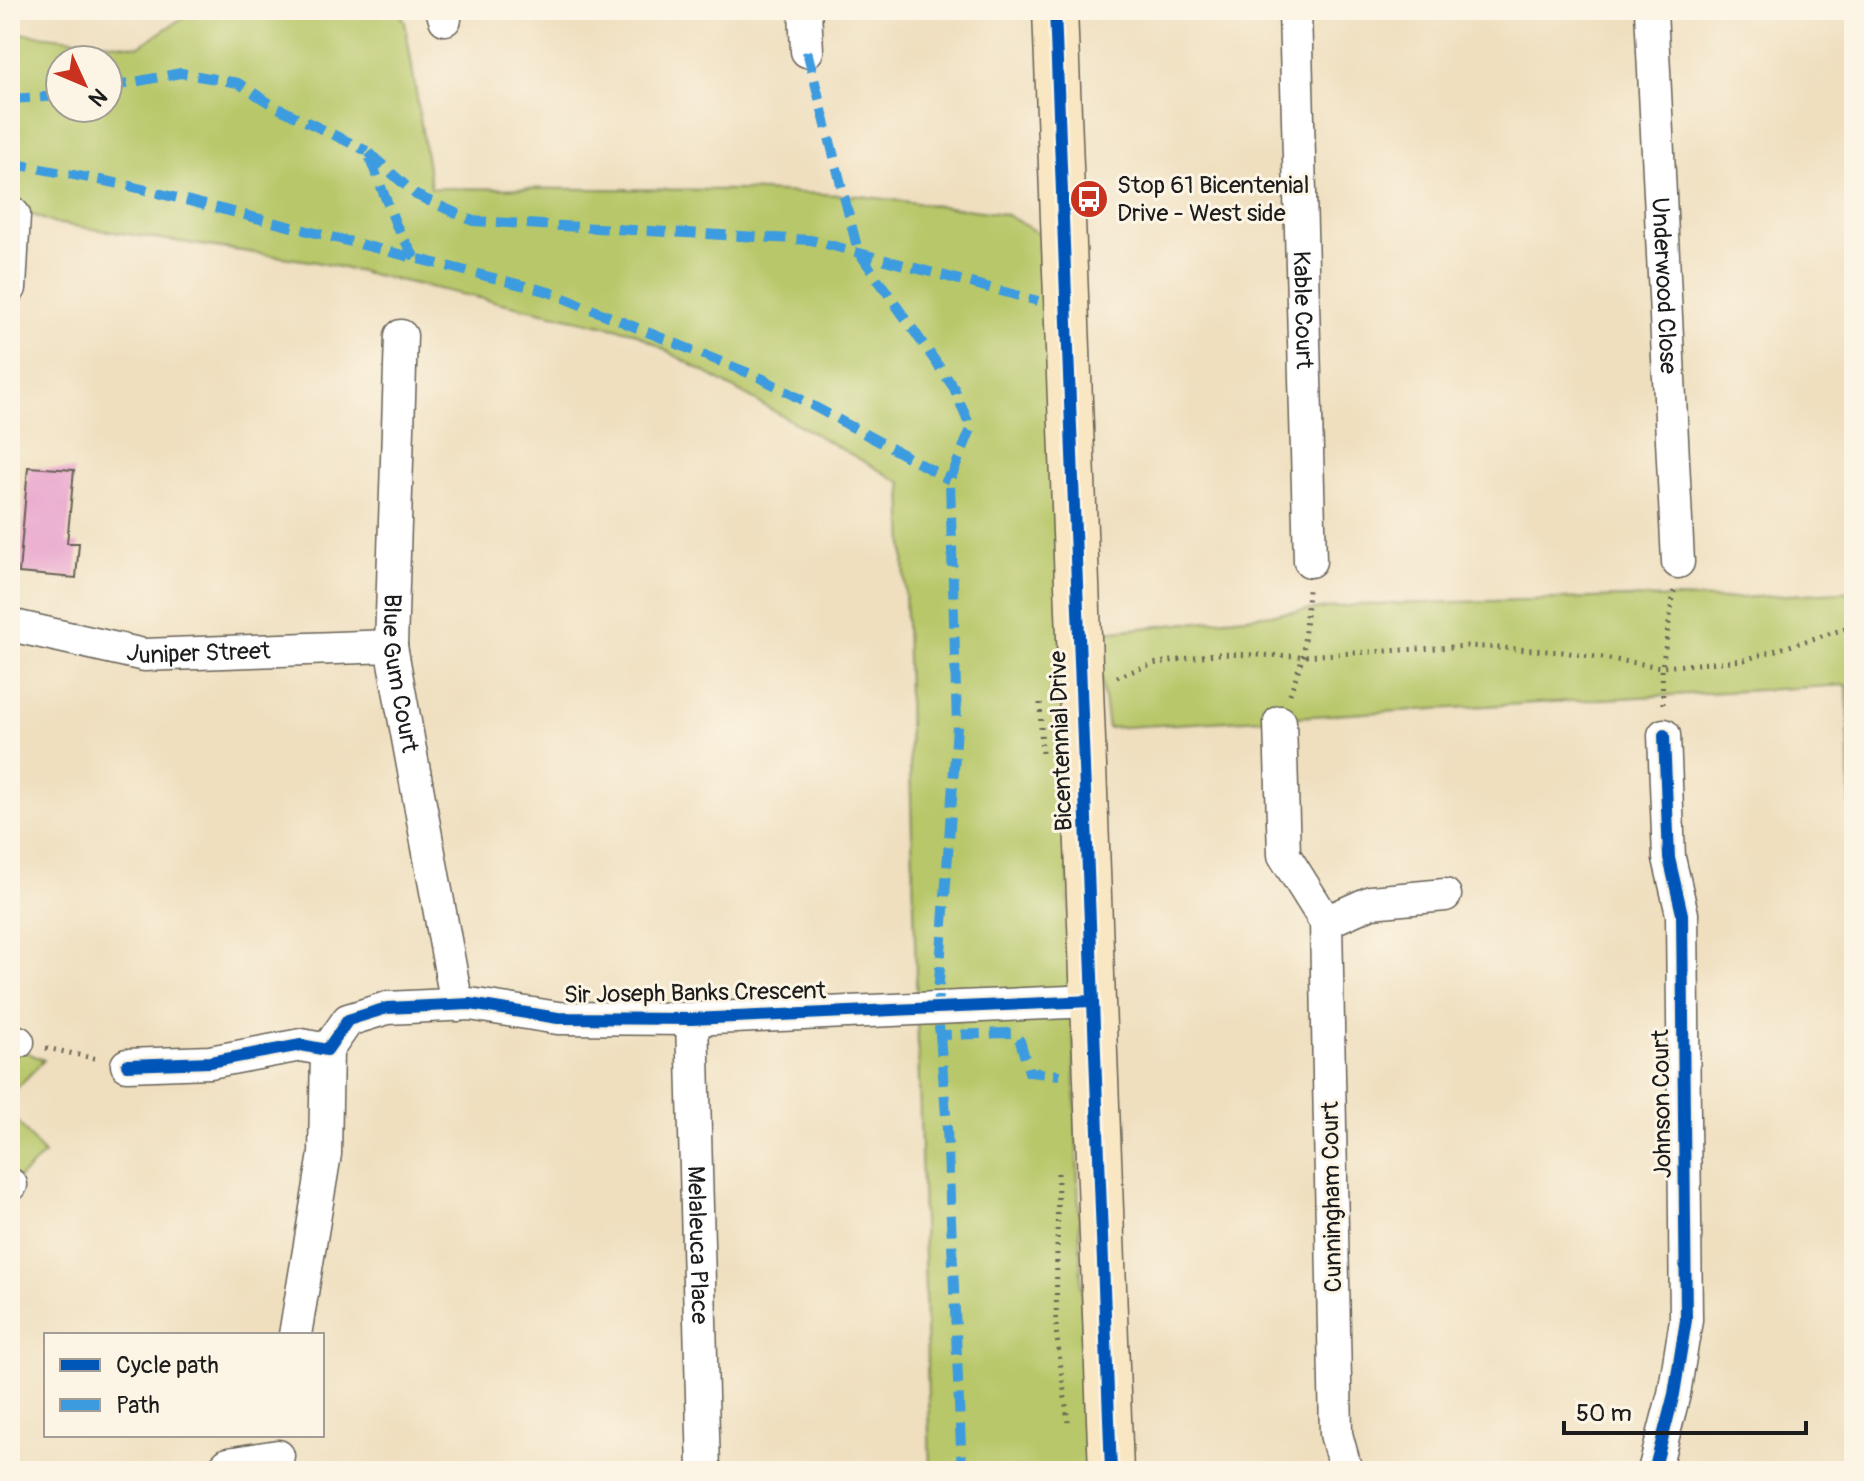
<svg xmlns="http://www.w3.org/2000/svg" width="1864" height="1481" viewBox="0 0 1864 1481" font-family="Pangolin,sans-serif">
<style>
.green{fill:#b8c769;stroke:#6a7242;stroke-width:2;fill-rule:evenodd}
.building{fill:#e79dcb}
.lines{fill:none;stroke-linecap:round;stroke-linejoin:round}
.street-casing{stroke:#666055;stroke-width:35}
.secondary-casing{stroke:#666055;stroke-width:47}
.path{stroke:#666055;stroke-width:5;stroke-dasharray:2 6;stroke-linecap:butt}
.street{stroke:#fff;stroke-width:32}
.secondary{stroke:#f9e7c3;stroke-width:44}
.quiet{stroke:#3c9bdf;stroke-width:10;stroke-dasharray:20 10;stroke-linecap:butt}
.cycleway-casing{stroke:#fcf5e5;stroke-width:17}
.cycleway{stroke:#0057b8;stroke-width:12}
.labels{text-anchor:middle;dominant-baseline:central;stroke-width:6;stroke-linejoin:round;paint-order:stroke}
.poi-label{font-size:24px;fill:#1c1c1c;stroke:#fcf5e5;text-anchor:start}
.street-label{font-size:24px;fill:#1c1c1c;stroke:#fcf5e5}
</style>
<rect width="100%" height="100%" fill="#fcf5e5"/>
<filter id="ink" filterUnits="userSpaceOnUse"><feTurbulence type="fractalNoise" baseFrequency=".0125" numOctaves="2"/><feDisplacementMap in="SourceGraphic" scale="16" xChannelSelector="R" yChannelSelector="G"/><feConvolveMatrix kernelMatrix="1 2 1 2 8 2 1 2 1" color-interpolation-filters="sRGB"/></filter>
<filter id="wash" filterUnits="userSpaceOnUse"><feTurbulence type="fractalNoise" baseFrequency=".006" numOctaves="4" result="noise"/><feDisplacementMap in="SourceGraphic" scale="32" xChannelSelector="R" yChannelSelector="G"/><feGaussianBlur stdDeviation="1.8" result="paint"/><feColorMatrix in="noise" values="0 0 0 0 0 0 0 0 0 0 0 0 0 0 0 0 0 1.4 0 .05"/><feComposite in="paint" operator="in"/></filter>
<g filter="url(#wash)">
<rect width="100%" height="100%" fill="#efdfbf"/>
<!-- green -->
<path class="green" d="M195,10H398L405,22L431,188L742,190L861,196L1005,214L1064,248L1056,474L1087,1471H930L902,483L633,332L316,262L53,223L10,206V32L139,46ZM60,60H108V108H60Z
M1854,591V946L1847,685L1108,728L1095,633L1357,605L1624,597L1722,599Z
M10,1045L44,1060L10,1095Z
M10,1111L44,1155L10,1186Z"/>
<g id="blocks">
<!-- building -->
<path class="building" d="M28,467L74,470L67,543H79L76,578L19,573Z"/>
</g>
</g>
<g filter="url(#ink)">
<use href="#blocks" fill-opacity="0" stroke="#666055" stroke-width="2"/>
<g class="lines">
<defs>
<g id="street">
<path d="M442,10L445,19"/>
<path d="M805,10L807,51"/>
<path id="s1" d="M1295,10L1310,561"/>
<path id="s2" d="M1651,10L1678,562"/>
<path d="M10,211L14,215L10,288"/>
<path id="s3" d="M401,336L391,646L457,1005"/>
<path id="s4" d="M10,625L144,655L391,646"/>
<path d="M1280,722L1284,855L1326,922"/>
<path id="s5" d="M692,1019L704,1471"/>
<path d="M10,1040L18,1042"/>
<path d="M127,1065L210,1062L301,1045L327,1050L348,1020L387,1008L470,1004L558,1018L692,1019L1092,1001"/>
<path d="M10,1186L11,1185"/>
<path d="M295,1335L325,1154L327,1050"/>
<path d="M221,1471L228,1464L278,1456"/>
<path d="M1346,1471L1336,1434L1326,922L1371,902L1445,895"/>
<path d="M1654,1471L1674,1394L1686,1320L1682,914L1669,858L1664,735"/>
</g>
<path id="secondary" d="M1055,10L1111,1471"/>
</defs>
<!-- street casing -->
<use href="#street" class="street-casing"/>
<!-- secondary casing -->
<use href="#secondary" class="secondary-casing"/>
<!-- path -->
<path class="path" d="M1117,677L1152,664L1215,654L1303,656L1469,646L1563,652L1662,667L1744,660L1854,626
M1290,694L1303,656L1308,590
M1040,703L1042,753
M1663,704L1662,667L1674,591
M46,1048L98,1059
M1058,1173L1056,1330L1068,1422"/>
<!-- street -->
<use href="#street" class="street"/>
<!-- secondary -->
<use href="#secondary" class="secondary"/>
<!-- quiet -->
<path class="quiet" d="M807,51L858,251L954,388L971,429L950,480L957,727L937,1009L940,1035L1013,1033L1020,1041L1029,1072L1060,1075
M108,87L181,73L238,83L274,106L367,151
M10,99L60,96
M10,163L126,185L549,292L763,379L950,480
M415,258L396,225L367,151L416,195L473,221L811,240L1038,301
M940,1035L947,1129L962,1471"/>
<defs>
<path id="cycleway" d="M1055,10L1111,1471
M127,1065L210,1062L301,1045L327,1050L348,1020L387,1008L470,1004L558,1018L692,1019L1092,1001
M1654,1471L1674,1394L1686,1320L1682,914L1669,858L1664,735"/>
</defs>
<!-- cycleway casing -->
<use href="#cycleway" class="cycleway-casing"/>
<!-- cycleway -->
<use href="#cycleway" class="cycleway"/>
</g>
</g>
<!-- icons -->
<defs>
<symbol id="bus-disc" viewBox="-11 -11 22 22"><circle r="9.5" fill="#c8321e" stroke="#fcf5e5"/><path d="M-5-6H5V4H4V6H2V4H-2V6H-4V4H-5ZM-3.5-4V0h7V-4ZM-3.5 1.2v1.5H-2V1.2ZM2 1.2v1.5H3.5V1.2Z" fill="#fff"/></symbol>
</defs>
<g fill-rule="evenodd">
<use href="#bus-disc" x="1067" y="177" width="44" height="44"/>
</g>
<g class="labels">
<!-- poi labels -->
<g class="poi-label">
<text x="1117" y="185">Stop 61 Bicentenial<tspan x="1117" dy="28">Drive - West side</tspan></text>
</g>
<!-- street labels -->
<g class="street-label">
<text stroke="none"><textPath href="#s2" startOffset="276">Underwood Close</textPath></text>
<text stroke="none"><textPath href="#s1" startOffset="300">Kable Court</textPath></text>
<text stroke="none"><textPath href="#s4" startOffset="192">Juniper Street</textPath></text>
<text stroke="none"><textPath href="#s3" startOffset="338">Blue Gum Court</textPath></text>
<text transform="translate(1061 741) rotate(-92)">Bicentennial Drive</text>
<text transform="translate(695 993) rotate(-1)">Sir Joseph Banks Crescent</text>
<text transform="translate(1662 1104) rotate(-91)">Johnson Court</text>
<text transform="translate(1332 1197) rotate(-91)">Cunningham Court</text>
<text stroke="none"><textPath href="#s5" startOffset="226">Melaleuca Place</textPath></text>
</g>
</g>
<!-- margin -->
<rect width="1864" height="1481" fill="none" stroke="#fcf5e5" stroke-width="40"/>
<!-- legend -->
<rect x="44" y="1333" width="280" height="104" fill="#fcf5e5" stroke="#a29e95" stroke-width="2"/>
<rect x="60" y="1359" width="40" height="12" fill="#0057b8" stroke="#a29e95" stroke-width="2"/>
<text x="116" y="1373" font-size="24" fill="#1c1c1c">Cycle path</text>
<rect x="60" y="1399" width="40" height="12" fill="#3c9bdf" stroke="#a29e95" stroke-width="2"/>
<text x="116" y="1413" font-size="24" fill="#1c1c1c">Path</text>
<!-- north arrow -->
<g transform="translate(84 84) rotate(134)"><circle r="38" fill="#fcf5e5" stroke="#a29e95" stroke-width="2"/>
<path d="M0-6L14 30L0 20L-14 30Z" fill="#c8321e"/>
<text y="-12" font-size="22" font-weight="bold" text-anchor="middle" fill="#1c1c1c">N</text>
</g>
<!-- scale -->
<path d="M1564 1421v12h242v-12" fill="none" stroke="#1c1c1c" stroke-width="4"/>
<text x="1576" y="1421" font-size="24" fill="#1c1c1c" stroke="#fcf5e5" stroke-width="6" paint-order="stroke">50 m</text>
</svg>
